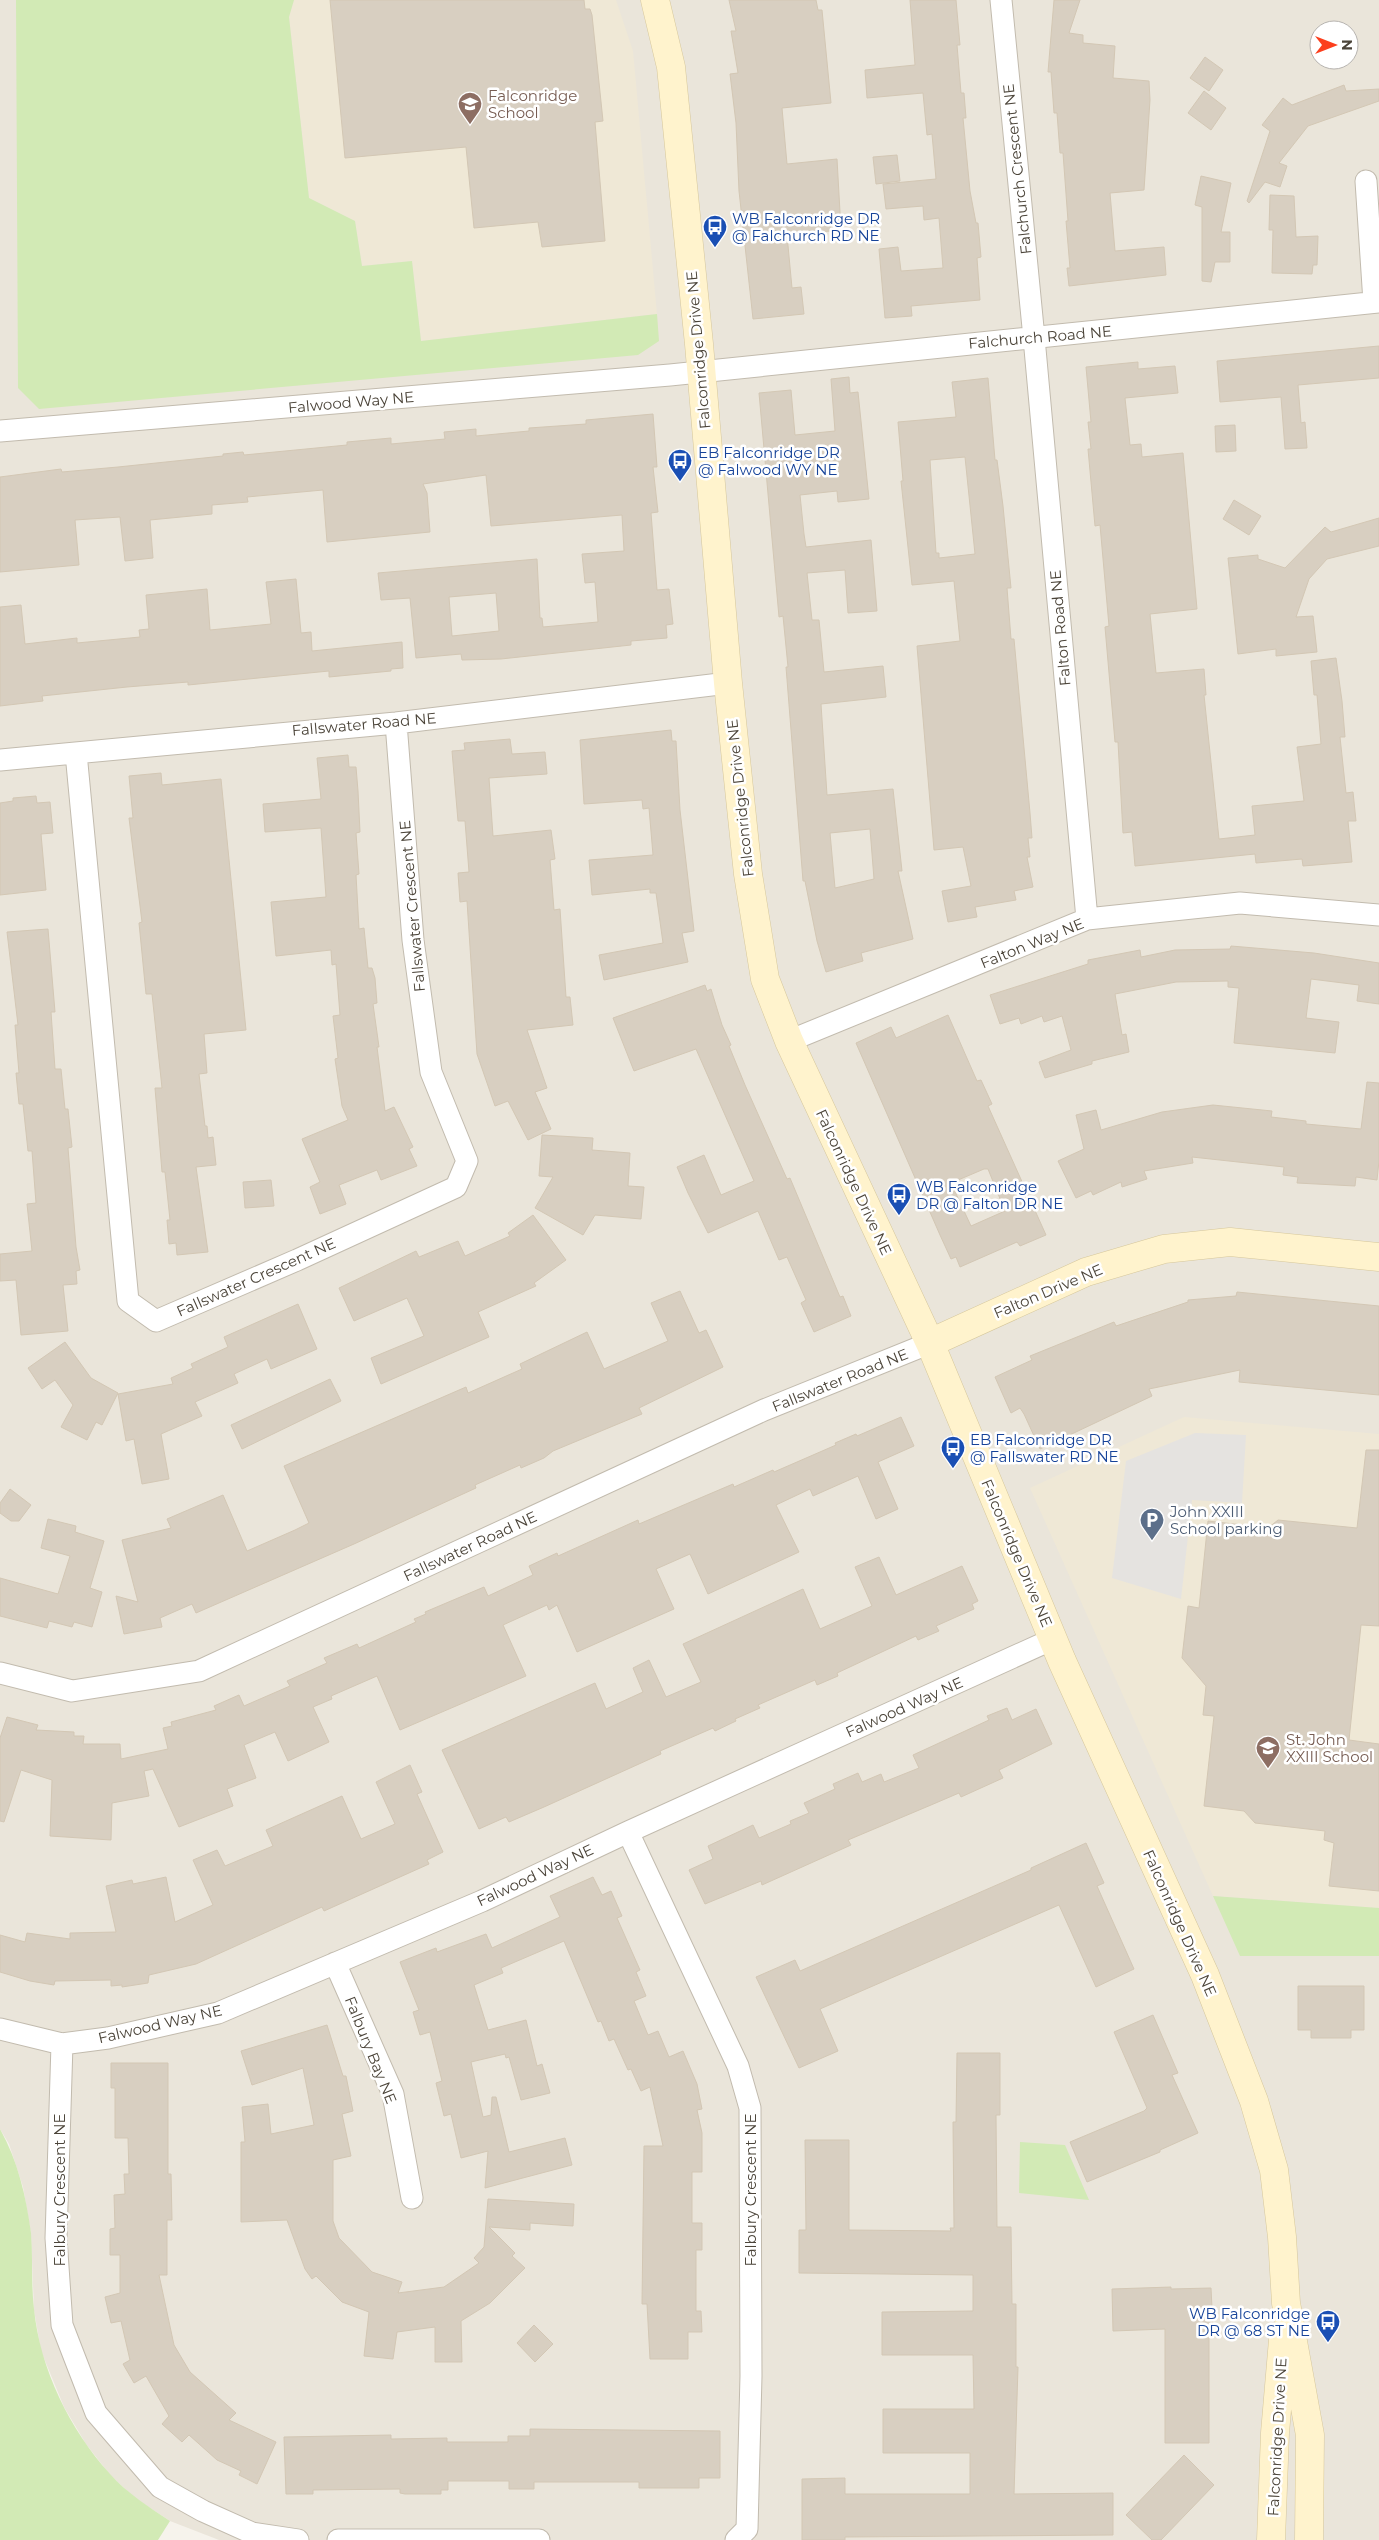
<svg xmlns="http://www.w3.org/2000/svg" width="1379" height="2540" viewBox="0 0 1379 2540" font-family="Montserrat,sans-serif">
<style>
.residential{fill:#eae5da;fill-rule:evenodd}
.education{fill:#efe8d6}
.green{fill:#d2eab5}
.parking{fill:#e5e3e0}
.building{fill:#d8cfc1;stroke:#d3c7b4;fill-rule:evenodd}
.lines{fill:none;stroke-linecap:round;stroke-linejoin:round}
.street-casing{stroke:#c2bbae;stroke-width:23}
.secondary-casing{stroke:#d6c79b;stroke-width:29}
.street{stroke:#fff;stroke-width:21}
.secondary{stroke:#fff3cd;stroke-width:28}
.labels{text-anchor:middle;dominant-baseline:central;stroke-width:5;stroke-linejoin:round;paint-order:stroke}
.education-label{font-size:15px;fill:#785e54;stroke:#fff;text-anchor:start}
.street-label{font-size:15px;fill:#4b4439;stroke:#fff}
.transit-label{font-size:15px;fill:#164399;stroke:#fff;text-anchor:start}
.service-label{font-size:15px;fill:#4e5e75;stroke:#fff;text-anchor:start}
</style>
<rect width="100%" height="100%" fill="#f6f3ec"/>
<!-- residential -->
<path class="residential" d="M0,0H1379V2540H219L170,2521L135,2498L110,2475L86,2444L64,2407L41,2351L34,2310L31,2234L23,2187L9,2144L0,2129ZM1319,30H1349V60H1319Z"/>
<!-- education -->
<path class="education" d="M294,0H616L633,51L657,314L421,341L412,261L362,266L355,221L309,198L289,17Z
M1184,1417L1379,1434V1908L1213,1896L1030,1488Z"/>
<!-- green -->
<path class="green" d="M16,0H294L289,17L309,198L355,221L362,266L412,261L421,341L657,314L659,341L638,355L39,409L18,388Z
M1213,1896L1379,1908V1956H1240Z
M0,2129C18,2161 26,2196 31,2233C33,2258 31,2283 34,2309C40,2369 70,2430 110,2474C127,2493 149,2507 170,2521L158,2540H0Z
M1020,2142L1065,2145L1089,2200L1019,2193Z"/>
<!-- parking -->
<path class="parking" d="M1195,1433L1246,1435L1242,1503L1192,1500L1181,1599L1112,1578L1126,1461Z"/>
<!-- building -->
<path class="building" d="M330,0H584L585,9H590L592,15L603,121L595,122L605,241L542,247L538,222L474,228L466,147L345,158Z
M729,0H816L818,10H822L831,103L782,108L787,164L837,159L841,230L787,235L792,288L801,287L804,314L753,319L739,191L736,123L730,74L738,73L731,31H736Z
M910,0H956L960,45H957L961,93H964L966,118H963L970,191L976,223H978L981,257L977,258L980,300L911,306L912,316L885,318L879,249L898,247L901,271L943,268L939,218L924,220L923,206L886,209L883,184L936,179L932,134L927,135L923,93L867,98L865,70L915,65Z
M1054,0H1080L1069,33L1083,35V43L1115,46L1113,78L1149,81L1150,100L1144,190L1110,193L1115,251L1164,247L1166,275L1069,286L1067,268H1070L1066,221H1068L1063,153H1060L1057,113H1054L1051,72H1048Z
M1205,57L1223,70L1209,91L1190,78Z
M1344,85L1346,91L1379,89V101L1308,126L1279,163L1287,166L1280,187L1265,182L1249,203L1247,201L1270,131L1262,125L1283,98L1292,105Z
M1204,91L1226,108L1211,130L1188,113Z
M897,155L900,181L876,184L873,157Z
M1201,176L1231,183L1221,232H1230V262H1215L1211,282L1202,281V207L1195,205Z
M1270,195L1294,196L1296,237L1318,236L1317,265H1313L1312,274L1272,273L1273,230H1269Z
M1379,346V378L1298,385L1301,423L1305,422L1307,448L1285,449L1281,397L1220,402L1217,361Z
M1138,362V369L1175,366L1178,393L1125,398L1130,445L1141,444L1142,457L1183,453L1197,609L1150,614L1156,673L1204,669L1206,695H1204L1219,839L1255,835L1252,806L1304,801L1297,747L1321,744L1317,695H1314L1311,661L1336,658L1342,701L1345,737H1340L1346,793L1353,792L1356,821H1348L1352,862L1303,866L1302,859L1256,863L1255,854L1135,866L1132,832L1123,833L1118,742H1115L1105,627L1109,626L1100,525L1095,526L1088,449H1091L1088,422H1091L1086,367Z
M849,377L850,393L858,392L869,499L838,502L837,491L800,495L804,534L806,547L871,540L877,611L848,613L845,570L807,573L812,620H819L824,672L883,666L886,697L821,704L827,795L893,789L902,871H898L913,939L861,953L863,961L826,972L817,941L805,881H803L786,667H788L783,616L779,617L759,393L791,390L795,435L835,431L831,379ZM870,829L874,879L835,888L830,833Z
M988,378L995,460H997L1003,506L1011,588H1007L1011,639H1014L1030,813L1032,838H1028L1030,857H1027L1033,887L1014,891L1016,900L975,907L977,917L948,922L942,891L971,886L963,847L934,850L917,646L960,641L954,581L912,585L901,481H903L898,422L956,417L952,382ZM965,457L975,554L939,558V553H936L930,460Z
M653,414L657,467H653L658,512L651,513L657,590L669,589L673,624L666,625L667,638L631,641V645L501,659L462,660L461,654L416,658L410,598L381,600L378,573L537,559L540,618H542L543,627L598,622L595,582L585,583L582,554L624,551L622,515L491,526L486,475L423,484L427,493L430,532L327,542L323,490L247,497L248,502L212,505V514L150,520L153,558L125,561L120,517L75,520L79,565L0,572V477L61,469L62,472L118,467L223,456V454L243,452L244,455L347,445V442L391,438V444L445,439L444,432L476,429V436L529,431V428L586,424V420ZM496,593L499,631L452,636L449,597Z
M1235,425L1236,451L1216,452L1215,426Z
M1234,500L1261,516L1249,535L1223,519Z
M1379,518V546L1327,559L1309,579L1296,617L1313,616L1317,652L1276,656V649L1238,654L1228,558L1258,555V559L1285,568L1325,527L1331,532Z
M296,579L301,633L311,632L312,651L402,642L403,668L391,669V671L329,677V671L188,685V682L127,687L42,696L43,701L0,706V607L21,605L25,644L77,638V643L140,637L139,630L149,629L146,595L207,589L210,630L271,624L266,582Z
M671,730L672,741H676L680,810L694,931L682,933L688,962L604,980L599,955L663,943L656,893H650V889L592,895L589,860L653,855L649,808L643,809L642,800L584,804L580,740Z
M510,739L512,754L545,752L547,774L489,778L493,836L551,830L555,859L550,860L554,910L560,909L566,997H570L573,1025L527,1030L547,1088L535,1092L551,1129L528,1140L508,1101L495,1106L477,1054L467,901L460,902L458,873L469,872L465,821H458L452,751L465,750L464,743Z
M348,755L349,767H356L358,791L360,832L356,833L359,874L356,875L359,929L364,928L368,968H372L375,978L377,1003L373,1004L379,1047H377L385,1111L394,1107L413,1147L409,1149L417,1166L381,1180L377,1170L339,1185L346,1204L320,1214L310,1187L320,1182L302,1139L348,1120L342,1106L335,1059L338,1058L333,1016L340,1015L336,964L332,965L331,950L276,956L271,902L326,897L321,828L265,832L263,804L321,799L317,758Z
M161,773L162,785L221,779L246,1030L204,1034L207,1073L199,1074L205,1126H207L208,1138L213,1137L216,1165L196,1167L208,1252L177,1255L176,1243L169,1244L167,1220H170L165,1172H162L155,1088H162L152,994H146L139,923L142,922L129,818H133L129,776Z
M36,796L37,803L50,802L53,833L41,834L46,890L0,895V803L13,801V798Z
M48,929L55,1012H51L55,1069H61L65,1109H68L72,1147L68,1148L76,1247L80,1270L76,1271L77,1284L63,1285L68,1331L21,1335L16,1280L0,1281V1254L32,1251L27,1204L36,1203L32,1151H28L23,1104H19L16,1073H19L15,1025H18L7,932Z
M1231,946L1314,953L1379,963V1004L1357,1001L1359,985L1311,979L1306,1018L1339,1022L1335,1053L1234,1043L1239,988L1228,987V981L1176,982L1115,994L1122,1035L1126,1034L1129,1052L1092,1061V1064L1045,1078L1039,1062L1071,1050L1062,1016L1044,1022L1042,1016L1021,1024L1019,1018L1000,1024L990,995L1088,964V960L1140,950L1141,957L1175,950L1230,949Z
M705,985L707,991L711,989L722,1025L731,1045L729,1046L745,1085L787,1179L790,1178L840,1297L843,1296L851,1316L814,1332L801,1303L806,1300L787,1257L779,1260L758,1211L708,1233L688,1193L677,1167L704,1155L721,1195L754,1181L696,1049L634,1071L613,1018Z
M948,1015L977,1081L981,1080L992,1104L988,1106L1046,1235L1020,1246L1017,1242L960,1267L956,1257L951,1259L940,1235L856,1043L891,1027L896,1038ZM984,1169H988L1005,1211L971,1226L951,1183Z
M1367,1082L1379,1083V1161L1377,1180L1356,1177L1355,1186L1297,1183L1298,1177L1283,1175L1284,1167L1192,1157L1193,1163L1144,1171L1147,1179L1122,1187L1121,1182L1093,1195L1091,1191L1076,1198L1058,1161L1084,1149L1076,1115L1096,1110L1101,1130L1162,1112L1213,1105L1272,1111L1271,1117L1306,1121V1124L1361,1129Z
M542,1135L593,1138L592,1150L630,1153L628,1186L644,1187L641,1219L595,1215L583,1235L535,1208L553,1177L539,1176Z
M271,1180L274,1206L245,1208L243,1182Z
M533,1215L566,1260L534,1283L536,1286L478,1312L489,1337L381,1384L371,1358L424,1336L407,1298L354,1321L339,1288L416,1251L419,1257L458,1241L465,1256L510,1236L508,1233Z
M680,1291L699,1333L706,1330L723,1367L639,1408L642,1414L553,1451L544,1458L521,1468L520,1465L475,1485L476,1488L354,1544L196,1613L192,1604L160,1618L162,1627L124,1634L116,1596L138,1602L122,1540L171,1528L167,1519L223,1495L247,1551L295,1530L309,1523L284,1466L466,1387L468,1393L522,1369L520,1364L587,1332L604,1369L668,1341L651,1303Z
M1237,1292L1379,1306V1395L1239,1382L1240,1370L1149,1389L1152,1396L1040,1449L1024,1414L1020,1408L1011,1413L995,1377L1032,1360L1030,1356L1114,1322L1116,1326L1188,1302V1300L1236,1296Z
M298,1304L317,1349L271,1369L267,1359L234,1374L238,1383L195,1402L202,1416L161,1434L169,1479L142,1484L134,1439L126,1441L118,1394L173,1384L171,1378L193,1368L191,1364L228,1347L224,1337Z
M65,1342L91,1378L118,1393L102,1425L96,1422L87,1440L61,1427L73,1405L55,1380L42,1389L28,1368Z
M330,1379L341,1401L242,1449L231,1425Z
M901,1417L914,1446L878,1462L898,1509L876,1519L858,1476L813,1496L810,1489L776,1505L799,1552L708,1594L690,1554L656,1569L674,1609L577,1652L557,1605L549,1610L547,1605L503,1625L526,1676L400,1730L377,1676L331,1696L332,1699L313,1707L329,1742L288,1761L275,1732L244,1745L256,1778L227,1789L233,1806L179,1827L153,1769L144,1771L149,1796L112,1803L111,1840L50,1836L52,1780L21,1770L4,1822L0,1821V1738L7,1717L38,1725L36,1730L74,1732V1736H84L83,1744H120L121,1759L168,1749L163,1728L172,1726L171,1722L216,1710L214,1706L239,1695L244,1706L290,1686L287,1681L327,1663L324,1658L357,1644L359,1648L416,1622L414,1619L426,1614L425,1612L484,1587L488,1596L533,1575L529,1566L557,1553L558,1556L638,1520L639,1524L733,1484L734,1487L773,1470L774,1472L836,1445L835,1443L856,1434L857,1436Z
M1366,1450H1379V1626L1361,1625L1349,1740L1379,1744V1891L1329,1886L1334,1843L1324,1840L1325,1831L1255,1823L1244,1811L1204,1806L1214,1716L1203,1715L1206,1686L1182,1658L1188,1606L1199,1608L1208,1521L1268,1528L1278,1520L1357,1528Z
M10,1489L31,1505L19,1521H11L0,1513V1503Z
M48,1519L76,1526L75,1532L104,1541L90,1588L102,1592L92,1627L74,1622L72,1627L49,1621L47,1628L0,1616V1578L58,1594L70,1556L41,1548Z
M879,1557L896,1595L962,1566L978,1601L972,1604L974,1609L936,1626L939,1631L918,1640L916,1636L837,1673L838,1676L817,1685L815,1680L758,1705L760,1708L735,1719L736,1721L715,1731L713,1728L660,1751L661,1754L544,1807L509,1822L506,1817L479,1829L442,1750L595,1683L606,1709L643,1692L633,1668L649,1660L666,1697L701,1682L683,1644L803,1589L820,1629L872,1606L855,1567Z
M1007,1708L1012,1720L1036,1709L1052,1744L999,1770L1003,1778L961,1797L959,1793L931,1805L848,1840L851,1845L762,1885L761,1881L705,1904L689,1870L713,1859L708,1846L753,1825L759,1838L791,1824L790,1821L809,1813L804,1803L835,1789L833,1784L858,1773L862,1782L881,1774L884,1782L919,1768L913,1755L989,1720L987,1716Z
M410,1765L422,1792L417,1794L443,1852L427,1860L429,1864L324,1911L322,1907L196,1964L149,1975L148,1983L122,1987V1985L111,1986V1980L55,1981L54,1985L30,1981L0,1972V1935L25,1942L27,1933L70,1939V1933L116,1932L106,1886L132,1880L133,1884L166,1877L175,1922L213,1905L193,1860L217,1850L225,1866L273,1846L266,1830L342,1796L361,1839L395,1824L376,1782Z
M1086,1843L1104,1883L1097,1886L1134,1969L1096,1987L1059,1905L820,2009L838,2051L799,2068L756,1977L795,1960L800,1971L1031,1870V1868Z
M593,1877L602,1895L611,1891L622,1916L617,1918L640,1970L636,1972L646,1996L634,2001L648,2035L658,2031L669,2057L683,2051L697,2084L702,2109L697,2110L702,2133V2172H692V2223H702V2250H696V2311H701L702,2332H688V2359H650L647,2304H642L644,2146H663L650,2087L641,2091L631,2069L628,2070L614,2039L609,2041L601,2021L598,2022L564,1941L501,1968L503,1973L474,1985L488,2030L526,2020L537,2066L542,2064L550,2093L521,2100L509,2057L506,2058L505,2054L471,2062L483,2117L491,2115L492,2097H496L509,2152L565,2138L572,2165L485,2188L488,2151L461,2158L451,2114L444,2116L436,2083L442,2081L430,2032L420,2035L413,2012L419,2010L400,1962L436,1948L437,1952L486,1934L492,1948L560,1917L550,1896Z
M1298,1986H1364V2030H1351V2038H1311V2030H1298Z
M1153,2015L1178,2073L1172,2075L1198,2133L1160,2150V2152L1087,2182L1070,2142L1144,2111L1147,2108L1114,2032Z
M327,2025L343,2076H346L353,2111L342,2114L351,2156L333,2160V2221L339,2238L372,2272L402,2282L398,2293L444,2287L479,2263L474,2258L484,2247L488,2199L574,2204L573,2226L530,2223V2230L489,2227L515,2253L512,2256L525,2268L490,2303L461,2321L462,2362H435V2327L397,2332L393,2359L364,2356L369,2312L342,2302L316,2276L312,2279L305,2269L287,2220L241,2222V2142H245L242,2107L268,2104L271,2134L314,2125L303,2068L252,2085L241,2051Z
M957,2053H1000V2115H996L997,2227H1011L1012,2304H1016V2367H1018L1014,2494L1113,2493V2535L845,2537V2540H802V2479L845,2478V2494H970V2453H883V2409H974L973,2355H882V2312L973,2311V2275L799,2273V2230H806L805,2140H849V2230L951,2231L950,2228H954L953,2122H956Z
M111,2063H168V2174H171L172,2220H167V2275H159L174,2345L190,2372L236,2413L229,2420L276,2442L257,2484L239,2475L241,2471L217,2460L189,2435L182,2442L162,2424L169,2416L146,2376L134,2383L123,2364L130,2360L121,2321L111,2323L105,2297L120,2293V2255H110V2229L115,2228L114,2195L125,2194L124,2174H129L128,2138H115V2088H111Z
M1171,2287V2289L1211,2288L1213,2328H1209V2443H1165V2329L1113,2331L1112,2289Z
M534,2325L553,2344L535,2362L517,2343Z
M530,2429L720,2431V2478H699V2488H639V2482H534V2489H509V2481H448V2490H441V2494H405L400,2493V2489L313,2490V2494H286L284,2437L391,2435V2439L447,2438V2442H508V2436H530Z
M1184,2455L1214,2485L1161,2540H1152L1126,2515Z"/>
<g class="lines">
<defs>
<path id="street" d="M1001,0L1034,338L1087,919
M1366,181L1374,302
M0,431L670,375L1379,302
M76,753L128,1301L156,1321L297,1260L456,1187L467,1161L431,1072L413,940L396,723
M0,760L396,723L728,683
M789,1041L1087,919L1240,903L1379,915
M0,1673L72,1691L199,1671L764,1410L930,1343
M628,1832L738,2066L750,2108L751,2376L747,2529L736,2540
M335,1963L393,2094L412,2198
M0,2029L62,2044L108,2038L218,2013L482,1901L628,1832L1053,1639
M62,2044L56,2238L62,2325L96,2413L160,2487L203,2511L252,2533L298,2540
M338,2540H539"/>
<path id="secondary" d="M655,0L671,67L699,344L728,683L748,874L765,979L789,1041L930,1343L1062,1661L1205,1975L1254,2101L1274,2170L1282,2237L1286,2303L1310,2435L1309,2540
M930,1343L1086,1272L1164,1249L1230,1242L1379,1257
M1271,2540L1275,2433L1283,2340"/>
</defs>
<!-- street casing -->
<use href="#street" class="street-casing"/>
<!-- secondary casing -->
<use href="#secondary" class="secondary-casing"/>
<!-- street -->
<use href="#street" class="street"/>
<!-- secondary -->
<use href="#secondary" class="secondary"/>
</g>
<!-- icons -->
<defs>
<symbol id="school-pin" viewBox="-11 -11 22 30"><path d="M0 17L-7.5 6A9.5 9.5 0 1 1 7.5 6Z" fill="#8d6e63" stroke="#fff"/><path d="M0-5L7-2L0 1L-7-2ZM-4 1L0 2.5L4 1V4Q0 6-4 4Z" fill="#fff"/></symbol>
<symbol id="bus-pin" viewBox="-11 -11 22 30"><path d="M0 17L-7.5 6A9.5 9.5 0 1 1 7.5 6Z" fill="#1a4fb4" stroke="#fff"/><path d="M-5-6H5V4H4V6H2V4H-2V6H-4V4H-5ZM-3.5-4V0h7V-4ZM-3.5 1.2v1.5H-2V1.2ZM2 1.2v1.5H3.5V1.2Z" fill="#fff"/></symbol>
<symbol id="parking-pin" viewBox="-11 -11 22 30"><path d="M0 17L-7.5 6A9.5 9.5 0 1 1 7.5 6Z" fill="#5c6f8a" stroke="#fff"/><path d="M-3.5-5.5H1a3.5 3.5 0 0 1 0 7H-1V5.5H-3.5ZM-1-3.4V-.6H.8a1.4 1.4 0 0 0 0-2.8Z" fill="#fff"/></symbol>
</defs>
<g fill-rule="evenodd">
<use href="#school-pin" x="456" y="90" width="28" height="38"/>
<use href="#bus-pin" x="701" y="213" width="28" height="38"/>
<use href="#bus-pin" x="666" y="447" width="28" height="38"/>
<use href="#bus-pin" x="885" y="1181" width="28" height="38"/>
<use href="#bus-pin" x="939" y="1434" width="28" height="38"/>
<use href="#parking-pin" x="1138" y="1506" width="28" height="38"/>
<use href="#school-pin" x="1254" y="1734" width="28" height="38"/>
<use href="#bus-pin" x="1314" y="2308" width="28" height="38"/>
</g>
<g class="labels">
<!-- education labels -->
<g class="education-label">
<text x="488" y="95">Falconridge<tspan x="488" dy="17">School</tspan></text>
<text x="1286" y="1739">St. John<tspan x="1286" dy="17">XXIII School</tspan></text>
</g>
<!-- street labels -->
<g class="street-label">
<text transform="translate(1017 169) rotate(-96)">Falchurch Crescent NE</text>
<text transform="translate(1040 337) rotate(-5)">Falchurch Road NE</text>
<text transform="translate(698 350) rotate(-95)">Falconridge Drive NE</text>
<text transform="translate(351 402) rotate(-5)">Falwood Way NE</text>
<text transform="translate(1060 628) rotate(-95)">Falton Road NE</text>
<text transform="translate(364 724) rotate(-5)">Fallswater Road NE</text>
<text transform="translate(740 798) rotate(-96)">Falconridge Drive NE</text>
<text transform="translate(412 906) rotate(-95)">Fallswater Crescent NE</text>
<text transform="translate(1032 943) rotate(-22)">Falton Way NE</text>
<text transform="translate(854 1182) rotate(65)">Falconridge Drive NE</text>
<text transform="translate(256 1277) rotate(-24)">Fallswater Crescent NE</text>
<text transform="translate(1048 1291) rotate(-23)">Falton Drive NE</text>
<text transform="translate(840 1380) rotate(-22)">Fallswater Road NE</text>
<text transform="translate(470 1546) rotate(-25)">Fallswater Road NE</text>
<text transform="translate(1017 1553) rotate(67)">Falconridge Drive NE</text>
<text transform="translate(904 1707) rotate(-24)">Falwood Way NE</text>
<text transform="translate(535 1875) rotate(-25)">Falwood Way NE</text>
<text transform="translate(1180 1923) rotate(66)">Falconridge Drive NE</text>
<text transform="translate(160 2024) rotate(-13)">Falwood Way NE</text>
<text transform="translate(371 2050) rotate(68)">Falbury Bay NE</text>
<text transform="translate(59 2190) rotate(-90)">Falbury Crescent NE</text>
<text transform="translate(750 2190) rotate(-90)">Falbury Crescent NE</text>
<text transform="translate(1277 2437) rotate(-87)">Falconridge Drive NE</text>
</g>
<!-- transit labels -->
<g class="transit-label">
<text x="732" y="218">WB Falconridge DR<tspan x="732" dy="17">@ Falchurch RD NE</tspan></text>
<text x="698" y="452">EB Falconridge DR<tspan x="698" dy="17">@ Falwood WY NE</tspan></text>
<text x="916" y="1186">WB Falconridge<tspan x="916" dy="17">DR @ Falton DR NE</tspan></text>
<text x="970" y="1439">EB Falconridge DR<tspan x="970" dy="17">@ Fallswater RD NE</tspan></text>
<text x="1310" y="2313" text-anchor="end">WB Falconridge<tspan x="1310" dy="17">DR @ 68 ST NE</tspan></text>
</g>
<!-- service labels -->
<g class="service-label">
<text x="1170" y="1511">John XXIII<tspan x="1170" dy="17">School parking</tspan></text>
</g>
</g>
<!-- north arrow -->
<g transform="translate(1334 45) rotate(90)"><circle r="24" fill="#ffffff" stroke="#b7b4b0"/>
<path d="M0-4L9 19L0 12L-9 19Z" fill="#fc3f1d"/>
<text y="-8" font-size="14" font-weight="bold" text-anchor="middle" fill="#4b4439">N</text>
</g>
</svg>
